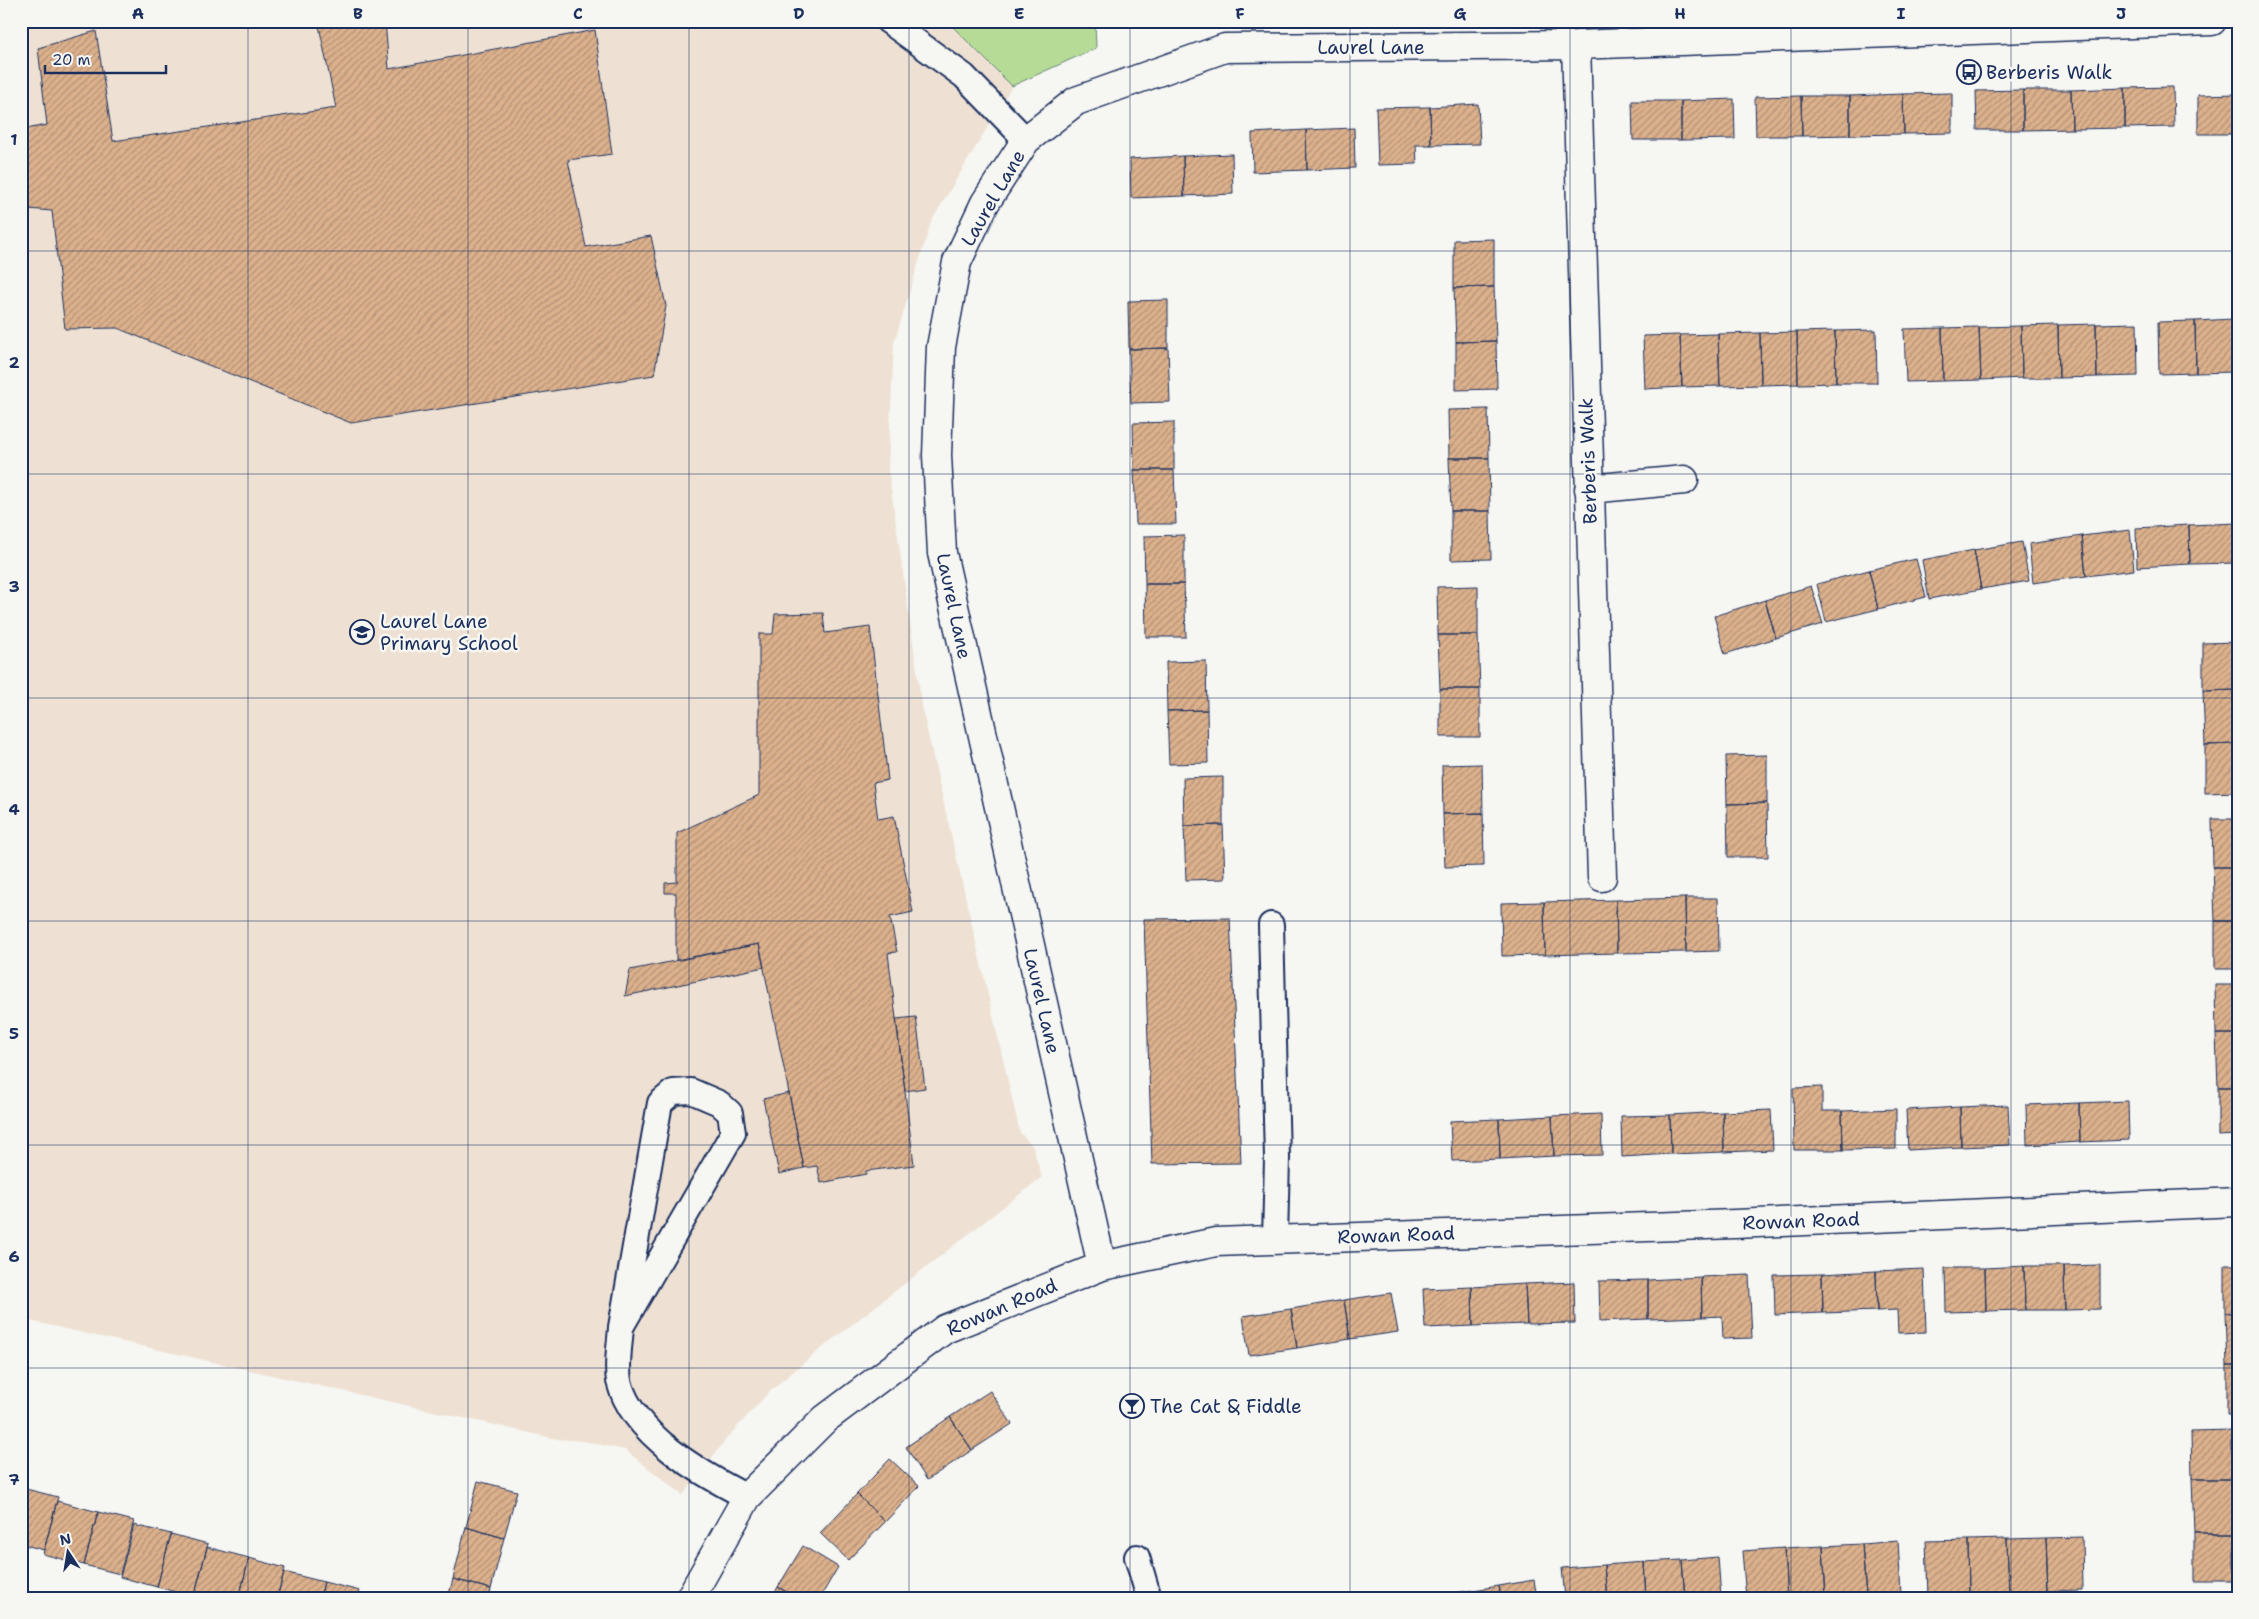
<svg xmlns="http://www.w3.org/2000/svg" width="2259" height="1619" viewBox="0 0 2259 1619" font-family="'Shantell Sans',sans-serif">
<style>
.built{fill:#eee1d3}
.park{fill:#b5db96;stroke:#68857a}
.building{fill:url(#building-hatch);stroke:#1b2f5e}
.lines{fill:none;stroke-linecap:round;stroke-linejoin:round}
.service-casing{stroke:#1b2f5e;stroke-width:28}
.minor-casing{stroke:#1b2f5e;stroke-width:31}
.service{stroke:#f6f6f2;stroke-width:24}
.minor{stroke:#f6f6f2;stroke-width:28}
.grid{fill:none;stroke:#1b2f5e;stroke-width:1;stroke-opacity:0.55}
.labels{text-anchor:middle;dominant-baseline:central;stroke-width:5;stroke-linejoin:round;paint-order:stroke}
.street-label{font-size:19px;fill:#1b2f5e;stroke:#f6f6f2}
.poi-label{font-size:19px;fill:#1b2f5e;stroke:#f6f6f2;text-anchor:start}
.neatline{fill:none;stroke:#1b2f5e;stroke-width:2}
.grid-label{font-size:16px;text-anchor:middle;font-weight:bold;fill:#1b2f5e}
</style>
<defs>
<pattern id="building-hatch" width="6" height="6" patternUnits="userSpaceOnUse" patternTransform="scale(1.25)"><rect width="6" height="6" fill="#dcb18c"/><path d="M-1 1l2-2M0 6l6-6M5 7l2-2" fill="none" stroke="#b29076"/></pattern>
</defs>
<rect width="100%" height="100%" fill="#f6f6f2"/>
<filter id="ink" filterUnits="userSpaceOnUse"><feTurbulence type="fractalNoise" baseFrequency=".02" numOctaves="2"/><feDisplacementMap in="SourceGraphic" scale="10" xChannelSelector="R" yChannelSelector="G"/><feConvolveMatrix kernelMatrix="1 2 1 2 8 2 1 2 1" color-interpolation-filters="sRGB"/></filter>
<g filter="url(#ink)">
<!-- built -->
<path class="built" d="M21,21H947L979,48L1012,86L931,222L894,343L888,468L923,713L1020,1133L1032,1145L1042,1177L818,1351L769,1392L727,1438L683,1495L625,1450L583,1441L557,1439L21,1319Z"/>
<!-- park -->
<path class="park" d="M947,21H1095L1096,48L1012,86Z"/>
<!-- building -->
<path class="building" d="M318,21H385L389,69L595,30L612,154L568,160L586,247L651,236L666,306L654,375L351,423L117,328L65,329L52,211L28,209L21,175V130L47,125L38,48L96,31L113,141L336,108Z
M2173,87L2174,127L2125,128V88Z
M2125,88V128L2072,129L2071,90Z
M2023,90H2071L2072,129L2023,130Z
M2023,90V130H1977L1976,91Z
M1952,93V133L1904,134L1903,94Z
M1903,94L1904,134L1850,135V96Z
M2238,94V134H2198V95Z
M1801,96L1802,136H1756L1755,97Z
M1801,96H1850V135L1802,136Z
M1734,99L1735,139L1681,140V101Z
M1632,101H1681V140H1633Z
M1478,104L1480,144L1431,145L1430,107Z
M1430,107L1431,145H1416L1417,164L1378,165L1376,108Z
M1354,128L1355,168L1307,170L1306,130Z
M1306,130L1307,170L1253,172L1252,133Z
M1232,154L1233,194L1184,196L1183,156Z
M1183,156L1184,196L1131,198L1130,159Z
M1494,239V287L1454,288V240Z
M1494,287L1496,341L1456,342L1454,288Z
M1168,300V348L1129,349L1128,301Z
M2233,319H2238V372H2234Z
M2233,319L2234,372L2196,373L2195,321Z
M2195,321L2196,373L2159,374L2158,322Z
M2137,323L2138,376L2097,377L2096,324Z
M2096,324L2097,377L2059,378L2058,325Z
M2058,325L2059,378H2022L2021,326Z
M2021,326L2022,378L1981,380L1979,327Z
M1979,327L1981,380L1943,381L1942,328Z
M1942,328L1943,381L1906,382L1904,329Z
M1876,330L1877,383H1836L1835,331Z
M1835,331L1836,383L1798,384L1797,332Z
M1797,332L1798,384L1761,385L1760,333Z
M1760,333L1761,385L1720,386L1718,334Z
M1718,334L1720,386L1682,387L1680,335Z
M1680,335L1682,387L1645,389L1643,336Z
M1496,341L1497,389L1456,390V342Z
M1168,348L1170,402L1131,403L1129,349Z
M1488,409L1489,458H1449L1448,410Z
M1174,422V470H1134L1133,423Z
M1449,458H1489L1490,511H1451Z
M1134,470H1174L1176,524H1136Z
M1451,511H1490L1491,559L1451,560Z
M2238,523V563L2190,564L2189,525Z
M2189,525L2190,564L2137,567L2136,528Z
M2130,530L2134,570L2086,576L2082,536Z
M1184,535V584H1145L1144,536Z
M2082,536L2086,576L2033,583L2029,544Z
M2022,542L2029,581L1981,589L1974,550Z
M1974,550L1981,589L1929,599L1922,560Z
M1916,559L1926,597L1878,609L1869,570Z
M1869,570L1878,609L1826,622L1817,584Z
M1145,584H1184L1186,637H1146Z
M1478,586V635H1438L1437,587Z
M1811,586L1823,624L1776,638L1765,600Z
M1765,600L1776,638L1725,654L1714,616Z
M823,613L825,633L870,627L888,780L873,783L878,819L894,816L913,912L890,917L897,952L888,953L914,1165L866,1171V1174L821,1183L817,1166L804,1168L759,944L676,960V893H665V883L677,882V833L759,795V634H773L775,614Z
M1438,635H1478L1480,689H1440Z
M2238,642V690L2203,691V643Z
M1206,661L1207,710L1167,711L1166,662Z
M1440,689H1480V737H1440Z
M2238,690V744L2205,745L2203,691Z
M1207,710L1208,763L1169,764L1167,711Z
M2238,744V792L2205,793V745Z
M1767,755V803L1727,804L1726,756Z
M1482,764L1483,813L1443,814L1442,765Z
M1223,777V825L1184,826L1183,778Z
M1767,803L1768,857H1728L1727,804Z
M1483,813L1484,866L1445,867L1443,814Z
M2212,819H2238V867H2213Z
M1223,825L1225,879L1186,880L1184,826Z
M2213,867H2238V921H2215Z
M1685,898L1686,952L1617,953L1616,900Z
M1685,898H1718L1719,951L1686,952Z
M1616,900L1617,953L1545,955L1544,902Z
M1544,902L1545,955L1502,956L1501,903Z
M1230,918L1241,1163L1152,1164L1144,919Z
M2215,921H2238V969H2215Z
M759,944L764,967L625,996L630,970Z
M2215,985H2238V1034H2216Z
M916,1017L925,1088L905,1091L896,1019Z
M2216,1034H2238V1087H2218Z
M1822,1087V1111H1842L1843,1150H1794L1793,1088Z
M2218,1087H2238V1135L2218,1136Z
M789,1093L804,1168L779,1174L763,1099Z
M2128,1101L2129,1140L2080,1142L2079,1103Z
M2079,1103L2080,1142L2027,1145L2026,1105Z
M2008,1105L2010,1145L1961,1147L1960,1107Z
M1960,1107L1961,1147L1908,1150L1906,1110Z
M1896,1109V1149L1843,1150L1842,1111Z
M1771,1110L1773,1150L1724,1152L1723,1112Z
M1723,1112L1724,1152L1671,1154L1670,1115Z
M1601,1114L1602,1155L1554,1156L1552,1116Z
M1670,1115L1671,1154L1622,1157L1621,1116Z
M1552,1116L1554,1156L1500,1159L1499,1119Z
M1499,1119L1500,1159L1452,1161L1450,1121Z
M2100,1265V1309L2065,1310L2064,1266Z
M2225,1265H2238V1313H2225Z
M2024,1266H2064L2065,1310H2025Z
M2024,1266L2025,1310L1986,1311L1985,1268Z
M1945,1268H1985L1986,1311L1946,1312Z
M1924,1269L1926,1332L1898,1333L1897,1310L1877,1311L1876,1271Z
M1876,1271L1877,1311L1823,1313L1822,1274Z
M1822,1274L1823,1313L1775,1315L1774,1275Z
M1749,1275L1752,1338L1723,1339L1722,1316L1702,1317L1701,1277Z
M1701,1277L1702,1317L1648,1319V1280Z
M1648,1280V1319L1600,1321L1599,1281Z
M1574,1282L1575,1323L1527,1324L1525,1284Z
M1525,1284L1527,1324L1473,1326L1472,1287Z
M1472,1287L1473,1326L1425,1328L1423,1289Z
M1391,1293L1398,1332L1350,1339L1344,1300Z
M1344,1300L1350,1339L1297,1348L1291,1309Z
M1291,1309L1297,1348L1249,1355L1243,1316Z
M2225,1313H2238V1366H2227Z
M2227,1366H2238V1415H2227Z
M990,1391L1012,1424L972,1450L950,1417Z
M950,1417L972,1450L927,1480L906,1447Z
M2232,1431V1479H2192L2191,1432Z
M890,1459L919,1486L885,1522L857,1494Z
M21,1468L27,1470L21,1491Z
M2192,1479H2232L2234,1533H2194Z
M478,1481L517,1491L504,1538L466,1527Z
M22,1488L58,1497L44,1550L21,1544Z
M857,1494L885,1522L848,1560L820,1533Z
M57,1501L98,1512L84,1565L43,1554Z
M98,1512L134,1521L120,1574L84,1565Z
M134,1525L171,1534L157,1587L120,1577Z
M466,1527L504,1538L491,1589L453,1579Z
M2194,1533H2234V1581H2194Z
M171,1534L208,1544L194,1597L157,1587Z
M2082,1537L2083,1590L2048,1591L2046,1538Z
M2046,1538L2048,1591L2009,1593L2007,1539Z
M2007,1539L2009,1593L1969,1594L1968,1540Z
M1968,1540L1969,1594L1928,1596L1926,1541Z
M1898,1541L1901,1594L1866,1596L1862,1544Z
M1862,1544L1866,1596L1826,1598L1823,1546Z
M803,1546L838,1567L820,1598H797L778,1587Z
M1823,1546L1826,1598H1787L1784,1548Z
M207,1547L249,1558L239,1598H194Z
M1784,1548L1787,1598H1746L1742,1551Z
M1718,1557L1721,1598H1685L1682,1560Z
M249,1558L285,1568L277,1598H239Z
M1682,1560L1685,1598H1646L1644,1562Z
M1644,1562L1646,1598H1607L1604,1565Z
M1604,1565L1607,1598H1565L1562,1568Z
M284,1572L324,1582L320,1598H277Z
M453,1579L491,1589L489,1598H448Z
M1534,1580L1537,1598H1501L1499,1586Z
M324,1582L360,1591L358,1598H320Z
M1499,1586L1501,1598H1461L1460,1592Z
M778,1587L797,1598H772Z
M1460,1592L1461,1598L1421,1597Z"/>
<g class="lines">
<defs>
<path id="service" d="M888,21L964,76L1026,140
M1271,925L1277,1158L1275,1239
M691,1091L719,1103L730,1113L733,1133L621,1327L660,1103L673,1092Z
M621,1327C620,1344 616,1364 619,1381C632,1435 702,1474 747,1497
M1137,1557L1149,1598"/>
<path id="minor" d="M1576,45L1602,877
M1589,489L1684,480
M1102,1266L942,553L937,455L941,347L957,262L985,203L1026,140L1076,101L1225,48L1576,45L2212,21
M690,1598L747,1497L825,1419L945,1329L1102,1266L1216,1242L1735,1224L2238,1202"/>
</defs>
<!-- service casing -->
<use href="#service" class="service-casing"/>
<!-- minor casing -->
<use href="#minor" class="minor-casing"/>
<!-- service -->
<use href="#service" class="service"/>
<!-- minor -->
<use href="#minor" class="minor"/>
</g>
</g>
<!-- grid -->
<path class="grid" d="M248,21V1598M468,21V1598M689,21V1598M909,21V1598M1130,21V1598M1350,21V1598M1570,21V1598M1791,21V1598M2011,21V1598M21,251H2238M21,474H2238M21,698H2238M21,921H2238M21,1145H2238M21,1368H2238"/>
<!-- icons -->
<defs>
<symbol id="bus-ring" viewBox="-11 -11 22 22"><circle r="9.5" fill="#f6f6f2" stroke="#1b2f5e" stroke-width="1.5"/><path d="M-5-6H5V4H4V6H2V4H-2V6H-4V4H-5ZM-3.5-4V0h7V-4ZM-3.5 1.2v1.5H-2V1.2ZM2 1.2v1.5H3.5V1.2Z" fill="#1b2f5e"/></symbol>
<symbol id="school-ring" viewBox="-11 -11 22 22"><circle r="9.5" fill="#f6f6f2" stroke="#1b2f5e" stroke-width="1.5"/><path d="M0-5L7-2L0 1L-7-2ZM-4 1L0 2.5L4 1V4Q0 6-4 4Z" fill="#1b2f5e"/></symbol>
<symbol id="bar-ring" viewBox="-11 -11 22 22"><circle r="9.5" fill="#f6f6f2" stroke="#1b2f5e" stroke-width="1.5"/><path d="M-6-5H6L.8 .8V4.5H3.5V6h-7V4.5H-.8V.8Z" fill="#1b2f5e"/></symbol>
</defs>
<g fill-rule="evenodd">
<use href="#bus-ring" x="1955" y="58" width="28" height="28"/>
<use href="#school-ring" x="348" y="618" width="28" height="28"/>
<use href="#bar-ring" x="1118" y="1392" width="28" height="28"/>
</g>
<g class="labels">
<!-- street labels -->
<g class="street-label">
<text x="1371" y="47">Laurel Lane</text>
<text transform="translate(993 198) rotate(-60)">Laurel Lane</text>
<text transform="translate(1588 461) rotate(-92)">Berberis Walk</text>
<text transform="translate(954 606) rotate(78)">Laurel Lane</text>
<text transform="translate(1042 1001) rotate(77)">Laurel Lane</text>
<text transform="translate(1801 1221) rotate(-2)">Rowan Road</text>
<text transform="translate(1396 1235) rotate(-2)">Rowan Road</text>
<text transform="translate(1002 1307) rotate(-23)">Rowan Road</text>
</g>
<!-- poi labels -->
<g class="poi-label">
<text x="1986" y="72">Berberis Walk</text>
<text x="380" y="621">Laurel Lane<tspan x="380" dy="22">Primary School</tspan></text>
<text x="1150" y="1406">The Cat &amp; Fiddle</text>
</g>
</g>
<!-- margin -->
<rect width="2259" height="1619" fill="none" stroke="#f6f6f2" stroke-width="55"/>
<!-- north arrow -->
<g transform="translate(68 1552) rotate(348)" stroke="#f6f6f2" stroke-width="4" paint-order="stroke">
<path d="M0-4L9 19L0 12L-9 19Z" fill="#1b2f5e"/>
<text y="-8" font-size="14" font-weight="bold" text-anchor="middle" fill="#1b2f5e">N</text>
</g>
<!-- scale -->
<path d="M45 65v8h121v-8" fill="none" stroke="#1b2f5e" stroke-width="2.5"/>
<text x="52" y="65" font-size="15" fill="#1b2f5e" stroke="#f6f6f2" stroke-width="4" paint-order="stroke">20 m</text>
<rect x="28" y="28" width="2204" height="1564" class="neatline"/>
<g class="grid-label">
<text x="138" y="19">A</text>
<text x="358" y="19">B</text>
<text x="578" y="19">C</text>
<text x="799" y="19">D</text>
<text x="1019" y="19">E</text>
<text x="1240" y="19">F</text>
<text x="1460" y="19">G</text>
<text x="1680" y="19">H</text>
<text x="1901" y="19">I</text>
<text x="2121" y="19">J</text>
<text x="14" y="145">1</text>
<text x="14" y="368">2</text>
<text x="14" y="592">3</text>
<text x="14" y="815">4</text>
<text x="14" y="1039">5</text>
<text x="14" y="1262">6</text>
<text x="14" y="1485">7</text>
</g>
</svg>
